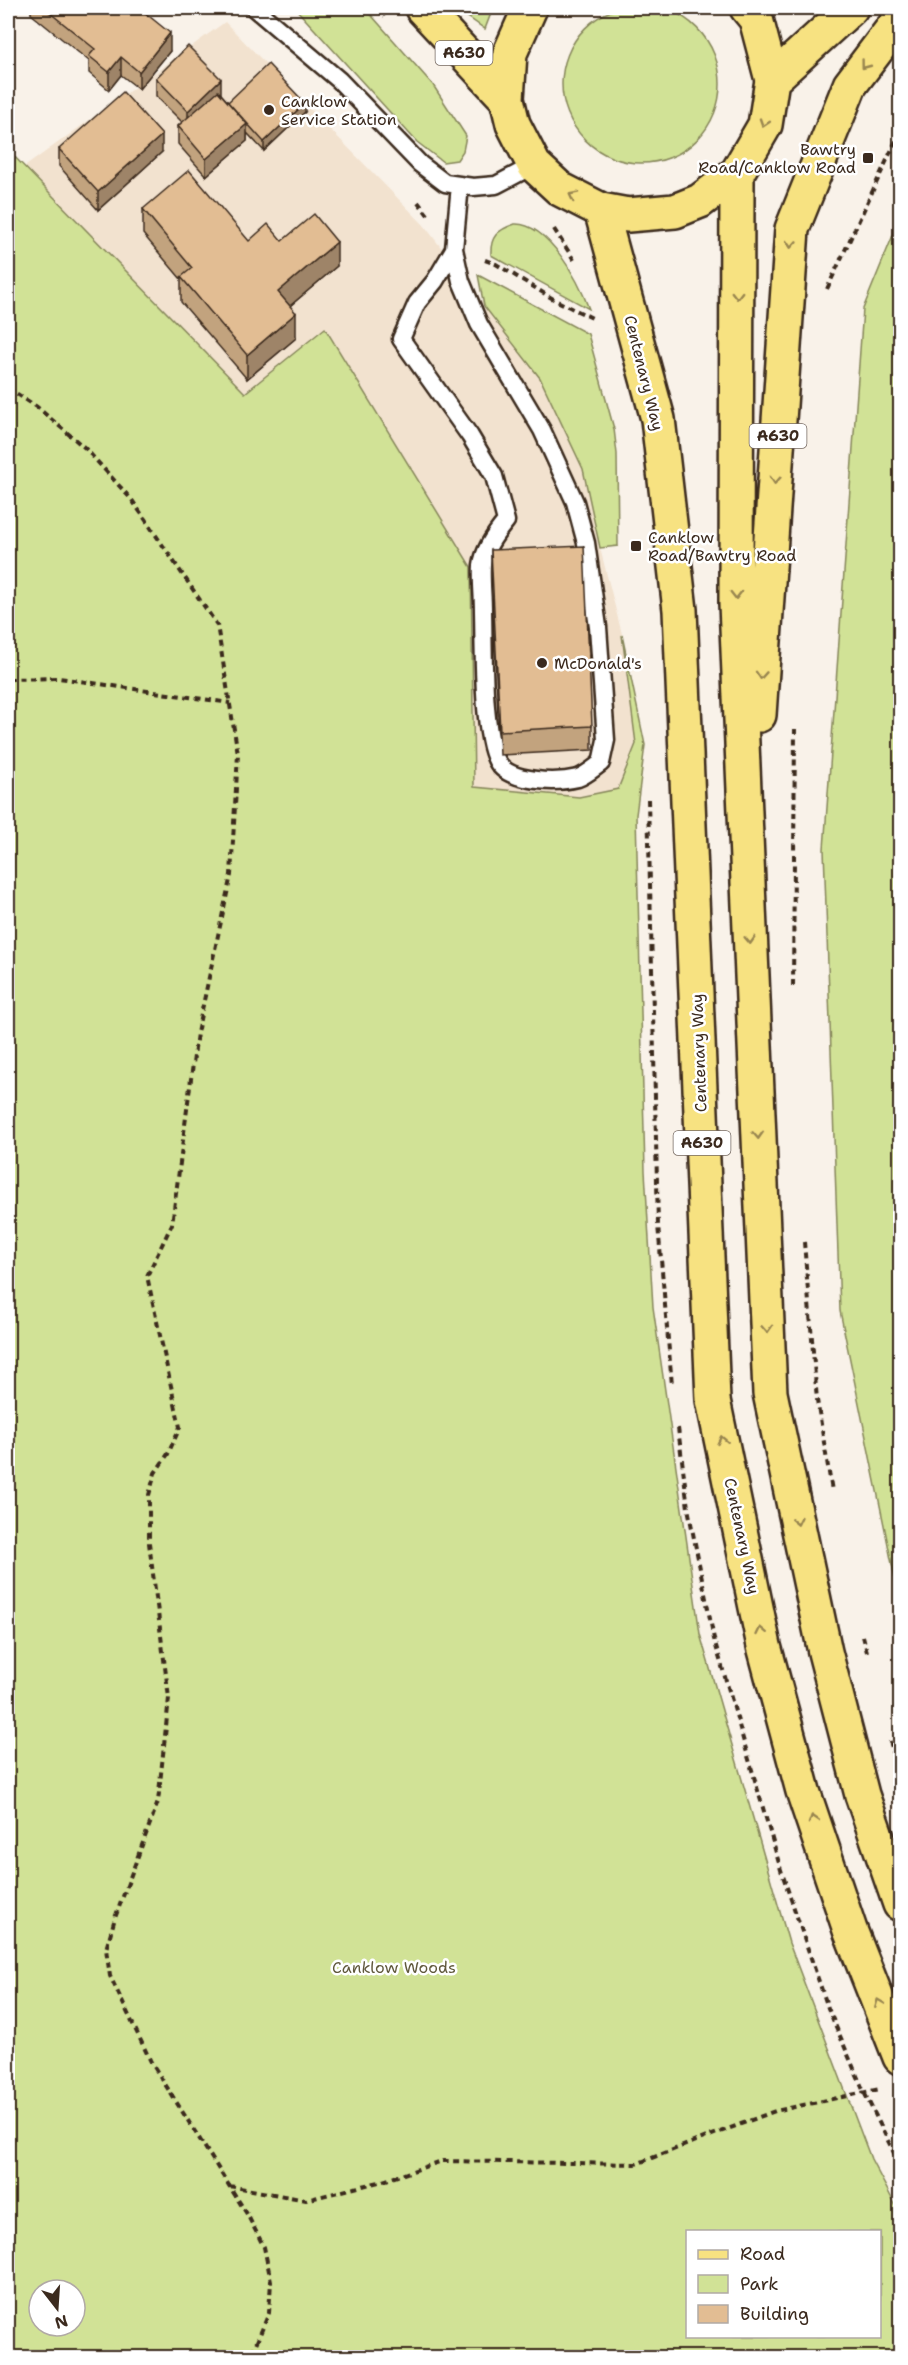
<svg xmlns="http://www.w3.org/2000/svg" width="908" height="2365" viewBox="0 0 908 2365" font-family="'Shantell Sans',sans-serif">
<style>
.built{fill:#f2e2cf}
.green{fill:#d1e296;stroke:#86865a;stroke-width:1.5;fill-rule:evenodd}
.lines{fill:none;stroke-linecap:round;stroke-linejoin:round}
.service-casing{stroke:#3b2a1e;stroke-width:21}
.primary-casing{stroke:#3b2a1e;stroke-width:38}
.path{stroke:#3b2a1e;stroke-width:4;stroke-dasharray:6 4.5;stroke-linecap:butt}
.service{stroke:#fff;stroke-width:16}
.primary{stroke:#f7e281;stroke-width:33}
.wall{fill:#c2a37e;stroke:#3b2a1e;stroke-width:1.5}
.shaded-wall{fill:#9e8467;stroke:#3b2a1e;stroke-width:1.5}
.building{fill:#e2bd93;stroke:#3b2a1e;stroke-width:1.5}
.oneway{stroke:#998650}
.poi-dot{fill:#3b2a1e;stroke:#fff;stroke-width:2}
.labels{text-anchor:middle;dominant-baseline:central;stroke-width:5;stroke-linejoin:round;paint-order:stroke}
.shield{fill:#fff;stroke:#766a62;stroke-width:1.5}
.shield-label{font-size:15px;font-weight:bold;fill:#3b2a1e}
.poi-label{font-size:16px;fill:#3b2a1e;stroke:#fff;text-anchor:start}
.street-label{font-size:16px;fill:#3b2a1e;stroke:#fff}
.park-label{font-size:16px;fill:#60583c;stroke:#fff}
</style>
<rect width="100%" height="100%" fill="#f9f2e9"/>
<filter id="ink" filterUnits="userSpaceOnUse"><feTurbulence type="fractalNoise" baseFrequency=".0167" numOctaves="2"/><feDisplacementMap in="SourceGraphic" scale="12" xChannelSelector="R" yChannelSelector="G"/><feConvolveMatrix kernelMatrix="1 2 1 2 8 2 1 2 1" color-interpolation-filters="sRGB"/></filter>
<g filter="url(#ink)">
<!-- built -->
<path class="built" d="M225,22L424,225L540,378L583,469L600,548L622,634L636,744L618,789L579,797L474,787L471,567L325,328L245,393L23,168Z"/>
<!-- green -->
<path class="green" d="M562 84a79 79 0 1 1 158 0a79 79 0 1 1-158 0Z
M295,8H365L433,85L466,136L463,151L457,160L443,162L417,142Z
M455,8H493L485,29Z
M8,150L245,393L325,328L471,567L474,787L579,797L618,789L636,744L622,635L645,745L636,815L645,1171L653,1307L700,1634L789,1943L871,2159L900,2214V2357H8ZM688,2232H880V2336H688ZM39,2290H75V2326H39Z
M900,218V1603L840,1311L824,849L863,309Z
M515,224C548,223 579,281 589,309L491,255C490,237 497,230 515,224Z
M478,275L588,334L614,429L617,454L618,546L600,548L583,469L540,378L484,306Z"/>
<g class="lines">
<defs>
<path id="service" d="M254,8L339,80L420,164L445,183L473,187L496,185L534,165
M454,249L461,281L479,324L542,430L575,502L586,543L598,627L606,740L601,763C594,768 586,775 578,778C557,783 508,783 497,761C482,732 484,646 483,611C483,596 481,580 482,565C484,549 496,533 506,521L494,476L470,436L401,339L417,303L435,281Z
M454,249L460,185"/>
<path id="primary" d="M422,8L507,99
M530,8L510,53L507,99L513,124L534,165L560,189L601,210L628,215L675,211L700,201L737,173L765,125L772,80L756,19L747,8
M772,80L851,8
M737,173L736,604L770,1393L825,1652L862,1795L900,1904
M601,210L658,419L680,610L713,1400L764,1646L803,1791L850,1930L900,2057
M759,715L792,229L850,85L900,19"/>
</defs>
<!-- service casing -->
<use href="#service" class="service-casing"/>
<!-- primary casing -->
<use href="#primary" class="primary-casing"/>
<!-- path -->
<path class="path" d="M377,8L385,16
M418,202L428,215
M554,229L574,260
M485,260L496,264L555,300L592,318
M827,289L900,132
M8,388L37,407L85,448L132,500L217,625L238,754L231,875L197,1033L172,1224L147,1276L180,1427L168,1454L155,1473L149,1495V1543L169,1698L158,1802L115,1918L106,1949L110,1976L151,2062L247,2214L264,2247L271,2281L269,2313L250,2358
M8,679L59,678L230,703
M648,799L658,1225L672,1385
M793,986L795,729
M804,1242L817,1400L832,1491
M678,1428L688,1508L714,1639L781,1870L828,2008L864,2092L900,2165
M863,1636L867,1652
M890,1741L900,1776
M229,2186L306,2200L383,2181L442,2161L636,2164L775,2111L880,2089"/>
<!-- service -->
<use href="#service" class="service"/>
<!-- primary -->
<use href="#primary" class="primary"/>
</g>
<!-- wall -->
<path class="wall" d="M31,8H139L170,51L139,89L121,75L109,90L89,73V61L31,14Z
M156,78L221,94L228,102L305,112L264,151L247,133V141L206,176L178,144V126L182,122L156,96Z
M59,149L162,152L98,210L59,166Z
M143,209L249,241H282L337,266L290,306L296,338L247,379L181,302V279L143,234Z
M491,550L592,726V750L500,755L491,575Z"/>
<!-- shaded-wall -->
<path class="shaded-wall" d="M170,33V51L139,89V72Z
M121,57V75L109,90V72Z
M221,79V97L188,128V111Z
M305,103V112L264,151V142Z
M247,124V141L206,176V159Z
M162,135V152L98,210V192Z
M337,242V266L278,316V292Z
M296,313V338L247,379V355Z"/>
<!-- building -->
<path class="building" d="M44,8H139L170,33L139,72L121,57L109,72L89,56L95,49Z
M188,46L221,79L188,111L156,78Z
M268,64L305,103L264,142L228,102Z
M218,91L247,124L206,159L178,126Z
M123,92L162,135L98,192L59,149Z
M189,170L249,241L268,224L282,241L314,214L337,242L278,292L296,313L247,355L181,277L192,268L143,209Z
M584,546L592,726L500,731L491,550Z"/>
<!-- one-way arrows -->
<defs><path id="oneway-chevron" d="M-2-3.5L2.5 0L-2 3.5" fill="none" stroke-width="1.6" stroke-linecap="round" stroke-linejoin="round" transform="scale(1.5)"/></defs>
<g class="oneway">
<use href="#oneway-chevron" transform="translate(865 65) rotate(127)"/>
<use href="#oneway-chevron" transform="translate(764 123) rotate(108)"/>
<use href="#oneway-chevron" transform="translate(573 196) rotate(-153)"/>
<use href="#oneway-chevron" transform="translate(791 244) rotate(94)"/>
<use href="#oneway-chevron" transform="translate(737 295) rotate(90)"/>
<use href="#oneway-chevron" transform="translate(775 480) rotate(94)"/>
<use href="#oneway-chevron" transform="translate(736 595) rotate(90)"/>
<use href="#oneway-chevron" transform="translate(761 675) rotate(94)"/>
<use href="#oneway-chevron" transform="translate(750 940) rotate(87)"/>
<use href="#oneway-chevron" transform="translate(758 1135) rotate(87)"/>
<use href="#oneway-chevron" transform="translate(767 1329) rotate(87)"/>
<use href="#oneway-chevron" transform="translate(722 1440) rotate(-102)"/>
<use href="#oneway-chevron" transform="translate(797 1521) rotate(78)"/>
<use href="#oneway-chevron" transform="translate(761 1631) rotate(-102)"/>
<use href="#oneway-chevron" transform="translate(813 1819) rotate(-108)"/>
<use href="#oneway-chevron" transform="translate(879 2003) rotate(-112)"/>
</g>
</g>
<!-- markers -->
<g class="poi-dot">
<circle cx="269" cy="110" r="6"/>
<rect x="862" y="152" width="12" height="12" rx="3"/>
<rect x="630" y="540" width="12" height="12" rx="3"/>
<circle cx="542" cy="663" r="6"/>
</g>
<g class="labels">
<!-- shield labels -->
<g class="shield">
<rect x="435.5" y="41" width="57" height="24" rx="4.5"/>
<rect x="749.5" y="424" width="57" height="24" rx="4.5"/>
<rect x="673.5" y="1131" width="57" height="24" rx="4.5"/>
</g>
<g class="shield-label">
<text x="464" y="53">A630</text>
<text x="778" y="436">A630</text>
<text x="702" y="1143">A630</text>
</g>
<!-- poi labels -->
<g class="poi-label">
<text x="281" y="101">Canklow<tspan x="281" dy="18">Service Station</tspan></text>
<text x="856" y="149" text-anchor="end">Bawtry<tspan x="856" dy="18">Road/Canklow Road</tspan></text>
<text x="648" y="537">Canklow<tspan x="648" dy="18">Road/Bawtry Road</tspan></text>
<text x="554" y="663">McDonald's</text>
</g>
<!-- street labels -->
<g class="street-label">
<text transform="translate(644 373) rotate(76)">Centenary Way</text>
<text transform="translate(699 1053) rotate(-92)">Centenary Way</text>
<text transform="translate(742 1536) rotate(78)">Centenary Way</text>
</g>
<!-- park labels -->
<g class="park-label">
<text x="394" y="1967">Canklow Woods</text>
</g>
</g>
<!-- margin -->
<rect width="908" height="2365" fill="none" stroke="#fff" stroke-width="30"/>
<rect x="15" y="15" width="878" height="2335" fill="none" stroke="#3b2a1e" stroke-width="2" filter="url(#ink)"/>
<!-- legend -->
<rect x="686" y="2230" width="195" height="108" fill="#ffffff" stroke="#b1aaa5" stroke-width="1.5"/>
<rect x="698" y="2250" width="30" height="9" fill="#f7e281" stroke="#b1aaa5" stroke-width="1.5"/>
<text x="740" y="2260" font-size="18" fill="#3b2a1e">Road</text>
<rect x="698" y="2275" width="30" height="18" fill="#d1e296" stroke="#b1aaa5" stroke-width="1.5"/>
<text x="740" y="2290" font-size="18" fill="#3b2a1e">Park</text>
<rect x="698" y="2305" width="30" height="18" fill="#e2bd93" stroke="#b1aaa5" stroke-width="1.5"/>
<text x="740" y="2320" font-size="18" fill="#3b2a1e">Building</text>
<!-- north arrow -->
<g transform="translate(57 2308) rotate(163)"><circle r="28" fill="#ffffff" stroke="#b1aaa5" stroke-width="1.5"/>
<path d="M0-4.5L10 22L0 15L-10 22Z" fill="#3b2a1e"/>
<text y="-9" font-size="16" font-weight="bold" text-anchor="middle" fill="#3b2a1e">N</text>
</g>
</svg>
